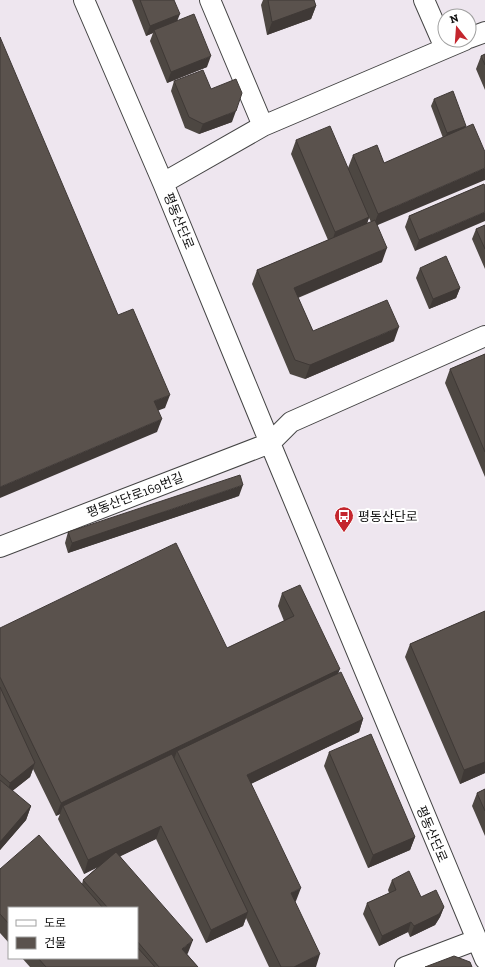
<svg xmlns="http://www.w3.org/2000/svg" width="485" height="967" viewBox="0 0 485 967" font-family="'Zilla Slab','Noto Sans KR',serif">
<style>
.industrial{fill:#eee6ef;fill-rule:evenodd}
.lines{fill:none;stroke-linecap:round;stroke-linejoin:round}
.minor-casing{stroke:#444;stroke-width:22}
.minor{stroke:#fff;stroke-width:20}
.wall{fill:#4d4742;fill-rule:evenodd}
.shaded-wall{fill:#3f3936}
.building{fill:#5a524d;stroke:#3f3936}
.labels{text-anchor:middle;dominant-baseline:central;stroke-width:4;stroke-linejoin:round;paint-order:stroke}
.street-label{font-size:13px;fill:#111;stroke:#fff}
.poi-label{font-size:13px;fill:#111;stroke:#fff;text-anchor:start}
</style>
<rect width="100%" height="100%" fill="#fffdf5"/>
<!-- industrial -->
<path class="industrial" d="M0,0H485V967H0ZM445,16H469V40H445ZM9,908H137V958H9Z"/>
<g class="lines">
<defs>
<path id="minor" d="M84,0L163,183L270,443L485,959
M210,0L263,126
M424,0L445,48
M469,38L485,32
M163,183L263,126L465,40
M0,547L270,443L291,422L485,336
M405,967L476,940"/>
</defs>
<!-- minor casing -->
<use href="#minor" class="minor-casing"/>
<!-- minor -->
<use href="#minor" class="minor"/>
</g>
<!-- wall -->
<path class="wall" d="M132,0H174L177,21L207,67L167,83L150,41L153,33L146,36Z
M263,0H314L316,6L311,19L267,35L261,5Z
M485,54V90L476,69L481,56Z
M174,81L211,89L232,122L199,134L185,128L171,91Z
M434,99L466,126L377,226L382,262L298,298L313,331L394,341L305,379L290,374L252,284L257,270L328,240L291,154L296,140L348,168L353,155L384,163L443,138L431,106ZM369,218L371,222L367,223Z
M484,184L415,251L405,227L409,216Z
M485,225V269L472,239L476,229Z
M420,268L460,288L456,298L429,309L416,278Z
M485,354V477L445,383L450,369Z
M239,496L68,553L65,543L68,532Z
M282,593L338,674L363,719L359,732L251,784L296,901L295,902L316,967H269L246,918L243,926L206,943L156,839L120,856L188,953L187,954L198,967H30L22,958H137V908H9V943L0,933V869L82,884L83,880L99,866L84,874L58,819L60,814L56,816L33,769L30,777L12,791L31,806L26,820L0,850V628L227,648L284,621L278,606Z
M485,611V773L460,784L405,657L410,644Z
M329,752L415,837L410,850L368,868L324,766Z
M485,789V836L472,806L477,793Z
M392,880L421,897L444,907L440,917L435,925L410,937L408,932L379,946L363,914L367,903L389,893L388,890Z"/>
<!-- shaded-wall -->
<path class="shaded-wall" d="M316,6L311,19L267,35L272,22Z
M180,14L176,24L154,30L153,33L146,36L150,26Z
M211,56L207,67L167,83L171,72Z
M236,111L232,122L199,134L203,124Z
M466,126L463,133L444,140L447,133Z
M485,168V180L373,227L378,214Z
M485,212V221L415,251L419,240Z
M369,217L365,231L331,245L335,232Z
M387,248L382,262L289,301L294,288Z
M460,288L456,298L429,309L433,299Z
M399,327L394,341L305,379L310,365Z
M170,395L165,408L149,414L154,401Z
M162,419L157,432L0,498V487Z
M243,485L239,496L68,553L72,543Z
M340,669L335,682L177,751L174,759L63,806L60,814L56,816L61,803Z
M363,719L359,732L242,788L247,775Z
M485,762V773L460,784L464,770Z
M35,763L30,777L6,796L10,783Z
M31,806L26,820L0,850V842Z
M161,826L156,839L84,874L88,860Z
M415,837L410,850L368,868L373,855Z
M301,888L296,901L286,906L291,893Z
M444,907L440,917L435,925L410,937L414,926Z
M248,912L243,926L206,943L211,930Z
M411,922L408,932L379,946L382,936Z
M193,940L188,953L178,962L182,949Z
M320,954L316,967H294Z"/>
<!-- building -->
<path class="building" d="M140,0H174L180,14L150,26Z
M268,0H314L316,6L272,22Z
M194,14L211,56L171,72L154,30Z
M0,37L118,315L133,309L170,395L154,401L162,419L0,487Z
M485,54V65L481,56Z
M203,70L211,89L236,79L242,93L236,111L203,124L189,117L174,81Z
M453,91L466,126L447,133L434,99Z
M473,124L485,152V168L378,214L353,155L377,145L384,163Z
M330,126L369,217L335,232L296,140Z
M484,184L485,186V212L419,240L409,216Z
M375,220L387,248L294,288L313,331L387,300L399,327L310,365L295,360L257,270Z
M485,225V249L476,229Z
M446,256L460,288L433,299L420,268Z
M485,354V452L450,369Z
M240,475L243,485L72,543L68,532Z
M176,543L227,648L294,616L282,593L300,585L340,669L61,803L0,677V628Z
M485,611V762L464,770L410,644Z
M341,672L363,719L247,775L301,888L291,893L320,954L294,967H281L177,751Z
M0,687L35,763L10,783L0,774Z
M371,734L415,837L373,855L329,752Z
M172,754L248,912L211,930L161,826L88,860L63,806Z
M0,780L31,806L0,842Z
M485,789V811L477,793Z
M39,835L103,908H9V924L0,914V869Z
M116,852L193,940L182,949L198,967H159L137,941V908H108L83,880Z
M409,871L421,897L436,890L444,907L439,914L414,926L411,922L382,936L367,903L396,890L392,880Z
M137,947L155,967H46L38,958H137Z
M454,956L470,962L472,967H425Z"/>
<!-- icons -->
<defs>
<symbol id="bus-pin" viewBox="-11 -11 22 30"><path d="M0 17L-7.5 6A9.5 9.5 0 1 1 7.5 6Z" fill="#c4262e" stroke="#fff"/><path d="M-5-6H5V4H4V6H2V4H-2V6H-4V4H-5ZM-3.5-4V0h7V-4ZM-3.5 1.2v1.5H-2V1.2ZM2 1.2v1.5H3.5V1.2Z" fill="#fff"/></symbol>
</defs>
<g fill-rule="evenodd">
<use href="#bus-pin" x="333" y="505" width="22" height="30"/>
</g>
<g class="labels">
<!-- street labels -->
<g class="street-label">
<text transform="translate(179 221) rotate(68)">평동산단로</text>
<text transform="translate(135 495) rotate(-21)">평동산단로169번길</text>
<text transform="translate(432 834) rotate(67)">평동산단로</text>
</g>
<!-- poi labels -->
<g class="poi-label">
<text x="358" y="516">평동산단로</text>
</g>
</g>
<!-- legend -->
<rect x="8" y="907" width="130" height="52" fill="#ffffff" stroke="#a0a0a0"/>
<rect x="16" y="920" width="20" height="6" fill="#ffffff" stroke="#a0a0a0"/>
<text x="44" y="927" font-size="12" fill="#111111">도로</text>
<rect x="16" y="937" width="20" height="12" fill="#5a524d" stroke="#a0a0a0"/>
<text x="44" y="947" font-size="12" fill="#111111">건물</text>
<!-- north arrow -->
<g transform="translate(457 28) rotate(343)"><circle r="19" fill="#ffffff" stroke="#a0a0a0"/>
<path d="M0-3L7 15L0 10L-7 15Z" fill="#c4262e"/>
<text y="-6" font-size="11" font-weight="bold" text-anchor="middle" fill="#111111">N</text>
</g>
</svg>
